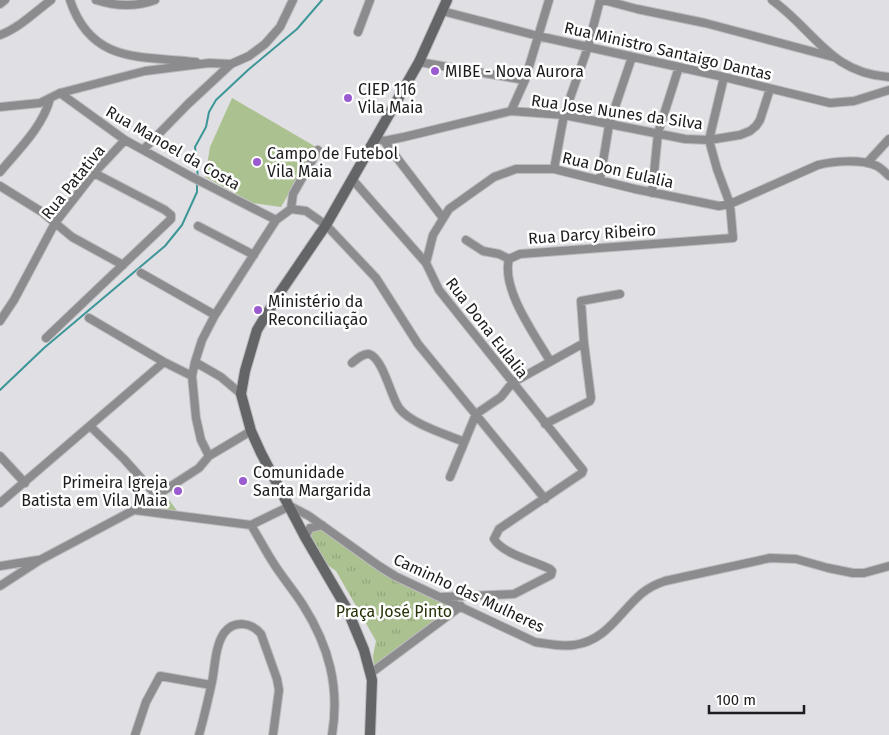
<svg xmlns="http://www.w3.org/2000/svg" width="889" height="735" viewBox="0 0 889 735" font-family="'Fira Sans',sans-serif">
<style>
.park{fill:url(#park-tufts)}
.garden{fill:#acc190}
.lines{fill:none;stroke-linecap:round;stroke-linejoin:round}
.stream{stroke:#3d9697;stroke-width:2}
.street-casing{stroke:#bcbcc0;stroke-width:10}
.secondary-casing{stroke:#bcbcc0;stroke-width:12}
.street{stroke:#8c8c8e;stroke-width:8}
.secondary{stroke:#646567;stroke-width:10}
.poi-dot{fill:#9a5ad0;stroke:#fff;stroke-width:2}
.labels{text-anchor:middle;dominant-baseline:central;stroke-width:5;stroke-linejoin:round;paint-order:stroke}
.street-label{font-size:16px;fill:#1c1c1e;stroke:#fff}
.poi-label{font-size:16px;fill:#1c1c1e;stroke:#fff;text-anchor:start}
.park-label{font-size:16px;fill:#253307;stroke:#fff}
</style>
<defs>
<pattern id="park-tufts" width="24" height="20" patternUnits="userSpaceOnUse" patternTransform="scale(1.25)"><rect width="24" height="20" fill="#acc190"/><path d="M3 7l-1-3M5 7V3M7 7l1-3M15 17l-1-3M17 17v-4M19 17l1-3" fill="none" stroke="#93a57c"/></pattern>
</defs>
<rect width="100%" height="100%" fill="#dfdfe4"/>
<!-- park -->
<path class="park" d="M164,493L178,512L139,508Z
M322,528L383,571L453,607L374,665L373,656L376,641L336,571L326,564L309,535L311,530Z"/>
<!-- garden -->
<path class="garden" d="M232,98L316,147L281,207L253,203L205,177L210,147Z"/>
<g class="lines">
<!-- stream -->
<path class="stream" d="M198,178L195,147L206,127L209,112L216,100L248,70L297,29L322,0
M0,390L44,348L165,246L182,225L197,192V183"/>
<defs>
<path id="street" d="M70,0C91,64 141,56 196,62
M96,0C115,6 136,7 155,0
M603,0L637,9L705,23L833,57
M772,0C815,31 830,73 889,77
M0,4L5,0
M442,11L538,36L724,77L830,103L854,101L889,90
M358,32L370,0
M0,35C19,28 35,12 51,0
M419,62L525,80
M60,93L125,140L190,176L276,220
M0,107L40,103L60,93L145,71L209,63L231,64
M511,111L525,80L549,0
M375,138L384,141L404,137L511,111L564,115L685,139L709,140L740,135L750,131L756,126L760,120L770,89
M384,141L443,218
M143,150L188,104L231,64L249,56L265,44L280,27L293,0
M867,163L889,139
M554,169L564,115L588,47L600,0
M0,172C18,150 42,128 50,99
M352,179L426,263L439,290L583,470L582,473L499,529L494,539C503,554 534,561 550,569L552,571L551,575L514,594L442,597
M600,180L609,125L632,57
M0,186L42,212L72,237L123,265
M652,193L658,133L679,67
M291,209L306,211L326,225L376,278L418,344L545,499
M198,226L254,255
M466,240L483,251L499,254L509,259
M426,263L433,235L449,209L494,177L516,169H554L635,189L719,206L730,204L818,165C834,161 861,159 877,166C881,168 885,172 889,176
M141,273L215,315
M89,318L164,362L192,376
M0,321L14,300L55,223L94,173L125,140
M46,338L171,219V215L165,210L94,173
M550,361C535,335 501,289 509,259L520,254L733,238L730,204L717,169L709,140L724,77
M195,362L221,377L241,394
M352,363C357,359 363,353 369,354C383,358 391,397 399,408C411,424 446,434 464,442
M545,424L590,401L591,398L584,343L581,301L620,294
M90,426L124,459L156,495
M0,456L25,483
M209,456L201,440L196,418L192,376L195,362L202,340L215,315L276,220L291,209L293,194L318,150
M450,477L476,414L501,397L512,383L584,343
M0,503L164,362
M134,510L251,525L290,506L309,516L379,566L395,576L535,642C548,644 561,647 574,645C606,641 619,613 641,594C648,588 656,584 665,581L770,558L796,559L828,568L853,573H864L889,566
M251,525C259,538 266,552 274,564C283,578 294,591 303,605C329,646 340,687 332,735
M305,537L310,528L322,525
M0,566L38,560
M0,586L40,560L134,510L199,468L209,456L251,431
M371,673L461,606
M135,735L146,702L160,676L211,685
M199,735C204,718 208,700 212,682C215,667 215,646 224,633C234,620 251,622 261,634L277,679L279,690L273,735"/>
<path id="secondary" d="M370,735L372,680L364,650L347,609L305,537L261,453L251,431L241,394L245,371L257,330L279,294L326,225L419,62L447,0"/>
</defs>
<!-- street casing -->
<use href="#street" class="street-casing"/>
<!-- secondary casing -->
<use href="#secondary" class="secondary-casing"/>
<!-- street -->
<use href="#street" class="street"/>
<!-- secondary -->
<use href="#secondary" class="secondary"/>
</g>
<!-- markers -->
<g class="poi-dot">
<circle cx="435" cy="71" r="5"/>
<circle cx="348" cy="98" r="5"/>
<circle cx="257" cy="162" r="5"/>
<circle cx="258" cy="310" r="5"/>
<circle cx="243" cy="481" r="5"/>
<circle cx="178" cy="491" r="5"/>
</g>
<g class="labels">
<!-- street labels -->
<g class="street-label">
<text transform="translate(668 51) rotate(13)">Rua Ministro Santaigo Dantas</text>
<text transform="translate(617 112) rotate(8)">Rua Jose Nunes da Silva</text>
<text transform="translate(173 148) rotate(30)">Rua Manoel da Costa</text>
<text transform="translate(618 170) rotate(13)">Rua Don Eulalia</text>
<text transform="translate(73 182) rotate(-51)">Rua Patativa</text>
<text transform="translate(592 234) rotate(-4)">Rua Darcy Ribeiro</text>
<text transform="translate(487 328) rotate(52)">Rua Dona Eulalia</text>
<text transform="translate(469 593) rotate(25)">Caminho das Mulheres</text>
</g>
<!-- poi labels -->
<g class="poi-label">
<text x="445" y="71">MIBE - Nova Aurora</text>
<text x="358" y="89">CIEP 116<tspan x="358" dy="18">Vila Maia</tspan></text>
<text x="267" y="153">Campo de Futebol<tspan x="267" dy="18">Vila Maia</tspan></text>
<text x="268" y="301">Ministério da<tspan x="268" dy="18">Reconciliação</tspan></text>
<text x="253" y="472">Comunidade<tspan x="253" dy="18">Santa Margarida</tspan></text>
<text x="168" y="482" text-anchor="end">Primeira Igreja<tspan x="168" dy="18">Batista em Vila Maia</tspan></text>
</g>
<!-- park labels -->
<g class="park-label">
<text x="394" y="611">Praça José Pinto</text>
</g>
</g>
<!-- scale -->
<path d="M709 705v8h95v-8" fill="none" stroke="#1c1c1e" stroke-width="2.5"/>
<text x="716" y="705" font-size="15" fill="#1c1c1e" stroke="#ffffff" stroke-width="4" paint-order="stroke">100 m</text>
</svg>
